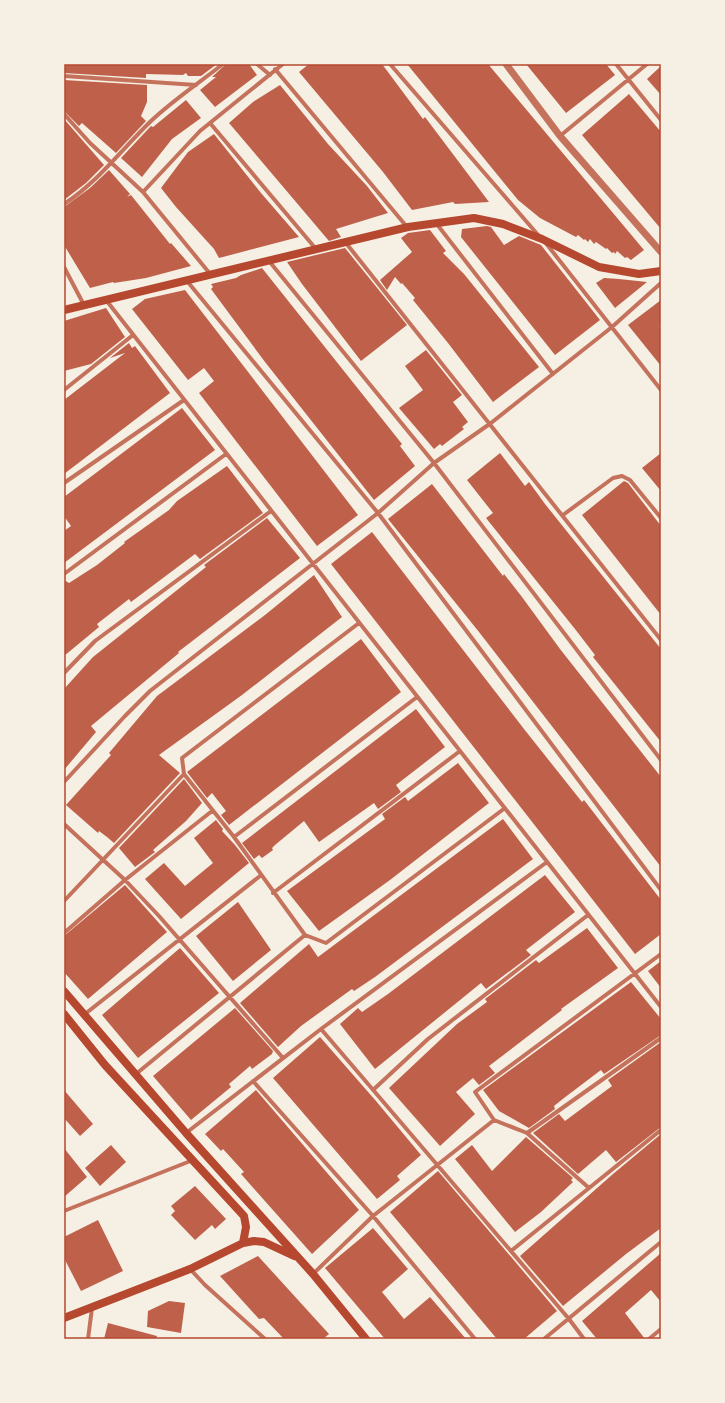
<svg xmlns="http://www.w3.org/2000/svg" width="725" height="1403" viewBox="0 0 725 1403" font-family="'Sofia Sans Condensed',sans-serif">
<style>
.building{fill:#bf614a}
.lines{fill:none;stroke-linecap:round;stroke-linejoin:round}
.minor{stroke:#c5725c;stroke-width:4}
.tertiary{stroke:#c5725c;stroke-width:7}
.secondary{stroke:#b5482f;stroke-width:8}
.neatline{fill:none;stroke:#b5482f;stroke-width:1.5}
</style>
<rect width="100%" height="100%" fill="#f6efe4"/>
<!-- building -->
<path class="building" d="M64,64H217L201,76H188L186,73L183,75L146,74V78L64,73Z
M226,64H249L257,75L215,107L200,90L216,77H212Z
M309,64H382L423,119L425,117L489,202L455,204L453,202L412,210L383,172L299,72Z
M407,64H488L644,250L631,260L627,257L625,258L617,251L615,254L614,252L612,253L607,248L606,249L596,242L594,244L590,239L588,242L585,239L584,240L578,235L576,237L540,218L518,200Z
M526,64H606L615,75L566,113Z
M661,66V95L647,79Z
M64,80L147,85V102L141,116L146,121L116,153L82,123L79,126L64,111Z
M280,85L328,144L367,186L388,213L336,229L341,237L329,241L229,123L253,102Z
M629,94L661,132V229L582,135Z
M186,100L201,118L172,139L142,177L121,158L151,126L153,127Z
M64,119L104,165L86,183L64,200Z
M214,134L261,193L299,237L219,258L214,249L176,207L161,188L188,152Z
M109,170L130,194L127,197L131,195L170,244L171,243L191,266L146,278L114,283L113,282L90,288L64,245V207L90,188Z
M487,226L491,227L504,245L519,236L541,245L600,320L555,355L461,237L462,229Z
M430,230L446,251L443,253L464,274L539,367L493,402L448,343L413,300L415,298L402,283L401,284L395,277L387,290L380,280L412,252L401,238L408,233Z
M345,248L407,325L361,361L302,284L287,262Z
M262,268L402,444L400,446L415,466L374,500L265,362L211,289L213,287L211,284L236,278L241,275Z
M604,278L619,279L647,282L615,308L596,283Z
M185,290L358,515L317,546L199,393L214,381L204,368L188,380L132,309L145,299Z
M661,300V324L659,326L661,328V366L628,325Z
M106,308L125,337L91,364L64,371V321Z
M129,343L132,348L135,346L170,393L64,474V400L125,353L110,358Z
M426,350L462,395L453,402L468,422L462,427L464,429L442,446L440,444L434,449L399,408L423,390L405,366Z
M182,408L215,450L64,563V531L71,526L64,516V497Z
M500,453L525,486L529,482L545,504L661,649V742L593,657L595,655L575,629L486,518L493,513L467,480Z
M661,453V491L642,468Z
M227,466L263,513L200,559L195,554L131,602L129,599L97,624L99,627L64,656V580L69,583L97,565L125,543L124,542L169,510L177,501Z
M624,481L628,483L661,526V615L582,515Z
M432,484L503,576L504,574L522,597L560,649L661,777V867L479,632L388,519Z
M267,518L300,558L178,652L179,653L91,726L96,732L64,770V689L93,657L206,567L204,565Z
M372,532L524,729L582,802L584,800L661,900V934L635,954L331,564Z
M314,575L342,617L242,695L159,755L180,773L114,843L107,837L99,831L98,833L66,805L111,755L109,753L157,696L265,615Z
M361,639L401,692L229,825L221,815L226,811L212,793L207,798L187,772Z
M416,709L445,747L396,785L401,792L378,809L374,803L319,842L304,821L275,845L272,848L273,850L262,858L259,855L254,859L242,843Z
M458,763L489,803L390,880L319,931L287,891L385,819L382,814L405,797L408,801Z
M184,779L202,803L186,821L153,850L155,852L135,867L119,848Z
M503,819L533,859L375,977L354,991L352,989L301,1026L278,1047L240,1003L309,944L318,957Z
M216,820L223,829L222,831L235,845L249,863L181,919L145,879L164,863L185,886L213,863L194,838Z
M545,875L575,912L526,950L531,955L486,989L481,983L375,1069L340,1024L358,1008L362,1012L388,994Z
M125,885L167,932L88,999L64,972V936Z
M238,902L271,950L233,981L196,936Z
M587,928L618,968L561,1009L562,1010L489,1066L495,1073L479,1085L473,1078L456,1092L475,1114L440,1146L389,1088L457,1024L487,1002L485,999L536,960L539,963Z
M180,948L219,993L138,1058L102,1015Z
M661,961V988L648,971Z
M631,982L661,1019V1035L604,1074L601,1070L564,1098L554,1106L555,1109L529,1128L499,1111L483,1090Z
M235,1008L273,1051L272,1054L252,1069L250,1066L229,1084L231,1087L191,1120L153,1076Z
M320,1037L376,1101L421,1155L397,1176L400,1180L377,1199L273,1078Z
M661,1042V1127L616,1162L606,1150L578,1174L533,1133L559,1114L565,1121L612,1086L608,1080Z
M64,1090L93,1124L80,1136L64,1118Z
M256,1090L359,1210L312,1254L241,1174L244,1172L223,1149L221,1151L205,1134Z
M661,1134V1228L626,1254L563,1306L520,1256L613,1174Z
M526,1137L573,1178L571,1180L573,1182L541,1212L515,1232L455,1159L472,1145L492,1171Z
M111,1145L126,1162L100,1186L85,1168Z
M64,1148L87,1177L64,1197Z
M438,1171L557,1311L524,1339H497L390,1212Z
M195,1186L226,1219L215,1229L212,1225L195,1240L171,1215L175,1211L171,1206Z
M98,1220L123,1271L81,1291L64,1258V1237Z
M373,1228L408,1269L382,1292L404,1319L430,1297L466,1339H385L325,1268Z
M661,1253V1302L651,1290L625,1313L645,1339H597L582,1321Z
M258,1256L329,1334L323,1339H284L264,1318L259,1319L220,1276Z
M169,1301L185,1303L181,1333L147,1327L148,1311Z
M108,1323L157,1336L156,1339H104Z"/>
<g class="lines">
<!-- minor -->
<path class="minor" d="M257,64L270,75
M390,64L539,236
M616,64L661,120
M275,69L407,227
M64,76L196,85
M64,114L90,143L143,192L211,275
M210,123L316,249
M560,136L647,64
M143,192L200,131L283,64
M64,204C98,182 122,149 151,121C173,100 199,83 223,64
M436,223L553,374
M545,242L661,390
M346,243L661,640
M269,261L434,463L661,760
M64,267L84,305
M187,281L378,513L661,890
M106,300L661,1007
M64,390L133,335
M64,483L184,400
M563,515L613,478L622,476L630,480L661,518
M64,574L226,454
M359,623L182,758L184,774L234,837L305,935L326,943L505,808
M64,673L95,641L271,511
M64,782L125,716L150,691L378,513L434,463L491,423L612,327L661,283
M64,824L125,880L159,916L283,1058
M234,837L417,697
M273,893L460,751
M64,901L184,774
M64,933L125,880L212,811
M661,954L475,1092L494,1120L527,1133L661,1038
M85,1014L260,876
M321,1029L569,1319L584,1339
M136,1074L305,935
M253,1081L373,1216L475,1339
M373,1090L428,1039L588,915
M186,1133L321,1029L547,862
M527,1133L589,1188
M64,1211L193,1160
M511,1251L661,1130
M190,1269L205,1285L265,1339
M313,1274L373,1216L494,1120
M88,1339L92,1308
M544,1339L661,1242
M649,1339L661,1329"/>
<!-- tertiary -->
<path class="tertiary" d="M506,64L560,136L661,252"/>
<!-- secondary -->
<path class="secondary" d="M64,310L408,227L474,218L503,224L542,239L599,267L639,274L661,271
M64,991L186,1133L313,1274L366,1339
M64,1014L105,1065L244,1216L246,1227L243,1243
M64,1318L190,1269L243,1243L254,1241L264,1242L294,1256"/>
</g>
<!-- border -->
<rect width="725" height="1403" fill="none" stroke="#f6efe4" stroke-width="130"/>
<rect x="65" y="65" width="595" height="1273" class="neatline"/>
</svg>
